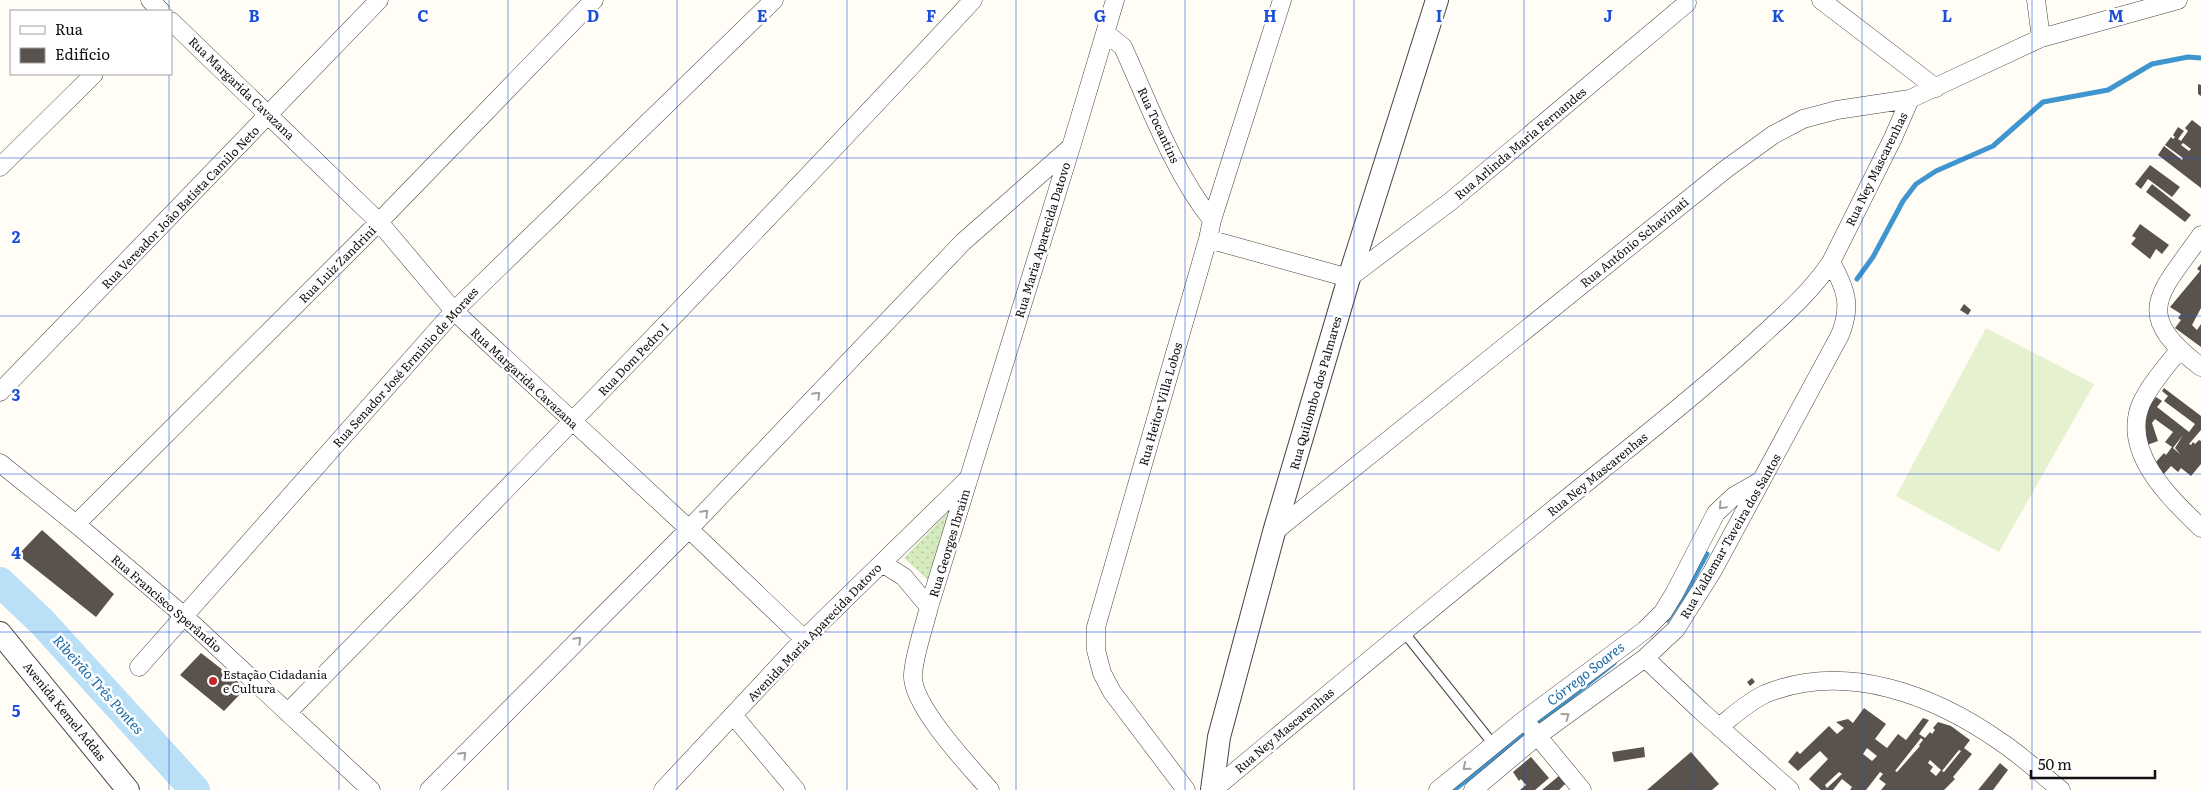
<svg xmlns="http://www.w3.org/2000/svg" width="2201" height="790" viewBox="0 0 2201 790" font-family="Literata,serif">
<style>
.grass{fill:url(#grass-dots)}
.pitch{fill:#e6f2cf}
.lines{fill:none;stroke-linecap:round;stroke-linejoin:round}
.stream{stroke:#3f96cf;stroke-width:5}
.river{stroke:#b9e0f7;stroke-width:30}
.building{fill:#5a524d;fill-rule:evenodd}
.service-casing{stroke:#444;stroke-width:11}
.minor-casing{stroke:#444;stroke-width:19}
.tertiary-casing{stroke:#444;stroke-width:24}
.service{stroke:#fff;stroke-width:9}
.minor{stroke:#fff;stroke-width:18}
.tertiary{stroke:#fff;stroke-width:22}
.oneway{stroke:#a0a0a0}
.grid{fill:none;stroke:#1d4ed8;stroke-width:1;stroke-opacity:0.55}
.poi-dot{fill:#c4262e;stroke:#fff;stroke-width:2}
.labels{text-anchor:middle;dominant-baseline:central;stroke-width:5;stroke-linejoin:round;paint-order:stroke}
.street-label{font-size:12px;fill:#111;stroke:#fff}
.poi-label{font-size:12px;fill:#111;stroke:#fff;text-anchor:start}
.water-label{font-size:14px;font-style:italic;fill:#1768a6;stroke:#fff}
.grid-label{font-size:16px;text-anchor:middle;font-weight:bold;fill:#1d4ed8;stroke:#fff;stroke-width:5;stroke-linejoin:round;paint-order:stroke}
</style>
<defs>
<pattern id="grass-dots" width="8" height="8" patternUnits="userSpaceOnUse" patternTransform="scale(1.25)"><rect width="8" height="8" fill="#d5ebbd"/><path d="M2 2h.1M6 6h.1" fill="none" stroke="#b6c8a1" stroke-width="1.8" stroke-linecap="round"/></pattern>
</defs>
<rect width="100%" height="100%" fill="#fffdf5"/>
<!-- grass -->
<path class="grass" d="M948,512L951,514L929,581L904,558Z"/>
<!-- pitch -->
<path class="pitch" d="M1986,328L2094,384L1999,552L1896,496Z"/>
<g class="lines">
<!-- stream -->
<path class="stream" d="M1857,279L1873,257L1903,201L1916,184L1936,171L1993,146L2043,102L2108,90L2152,64L2188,57L2201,58
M1667,620L1687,590L1707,554
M1454,790L1614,663"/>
<!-- river -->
<path class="river" d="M0,582L42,622L195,790"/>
</g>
<!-- building -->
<path class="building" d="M2198,84L2201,85V96L2198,94Z
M2192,120L2201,127V188L2158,155L2164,146L2182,160L2183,158L2165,145L2171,137L2173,139L2175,137L2173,135L2178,127L2184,131L2178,139L2181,141L2188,131L2185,128ZM2183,143L2191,149L2189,151L2181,145Z
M2150,165L2180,187L2172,197L2148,179L2141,189L2135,184Z
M2152,184L2191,215L2185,222L2146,192Z
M2140,224L2169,245L2162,254L2156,249L2150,259L2131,244L2136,238L2132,236Z
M2201,264V308L2192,325L2197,330L2201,324V347L2175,328L2181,320L2178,318L2181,314L2170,307L2200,271L2197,269Z
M1964,304L1971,310L1968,315L1960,310Z
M2164,388L2201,416V430L2189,444L2191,445L2193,442L2195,444L2199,440L2201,441V464L2191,476L2181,468L2178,472L2171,466L2162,476L2155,463L2164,453L2166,455L2172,447L2165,442L2173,432L2155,419L2152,423L2158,441L2147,445L2141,417L2156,397L2162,401L2157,407L2189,432L2195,424L2164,401L2168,396L2162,391ZM2183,435L2175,448L2180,454L2173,448Z
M42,530L114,594L96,617L18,555Z
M201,653L246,688L224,711L180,675Z
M1752,678L1755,682L1750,686L1747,682Z
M1864,708L1886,724L1875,739L1887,748L1898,734L1906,740L1923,718L1929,720L1919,734L1925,738L1930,732L1932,734L1935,730L1933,728L1938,722L1951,726L1970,740L1964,748L1972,754L1953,777L1955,779L1944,790H1881L1886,784L1879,779L1883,774L1880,772L1866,790H1850L1852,787L1842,779L1833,790H1821L1809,779L1828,759L1820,751L1798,771L1788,762L1797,751L1800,754L1829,726L1837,734L1844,728L1836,722L1848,719L1853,723ZM1921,738L1923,740L1919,745L1920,746L1897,772L1895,771ZM1867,748L1877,756L1872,761L1863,754ZM1959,750L1961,751L1944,772L1942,771ZM1930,760L1941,770L1936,776L1930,771L1933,767L1928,763ZM1839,772L1842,774L1827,788L1825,785Z
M1644,747L1645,757L1614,762L1612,752Z
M1691,752L1719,784L1712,790H1647Z
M1531,757L1549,778L1535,790H1520L1526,785L1521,779L1519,781L1513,772Z
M2000,763L2008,770L1993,790H1978Z
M1560,775L1566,783L1559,790H1542Z"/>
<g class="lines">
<defs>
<path id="service" d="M1403,631L1493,744"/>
<path id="minor" d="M150,0L161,11
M1821,0L1936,88
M2036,0L2041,38
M171,21L379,222L454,311L689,529L804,639
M1106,33L1123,47C1148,102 1174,173 1212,220
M0,167L94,74
M2201,235C2160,294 2130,313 2201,367
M1208,239L1349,278L1451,201L1687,3
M2179,350C2166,367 2150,384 2141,404C2121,452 2170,498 2201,528
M0,392L379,0
M0,463L76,524L183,615L371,790
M76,524L379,222L594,0
M1274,532L1726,169L1773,135L1803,119L1837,110L1910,99L2041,38L2178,0
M882,563L904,577L929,607
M1645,658L1701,711L1790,790
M139,667L454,311L774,0
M288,712C519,477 749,241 973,0
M733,715L796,790
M1530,727L1582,790
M1719,727C1734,715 1748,702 1765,694C1846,661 1934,695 2001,742C2022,756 2041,774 2061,790
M429,790L689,529L963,242L1071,147
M663,790L804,639L967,480
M990,790C970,767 910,704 913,674C915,651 924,628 929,607L1071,147L1115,0
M1186,790L1112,692L1102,673L1096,650V627L1208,239L1212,220L1282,0
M1213,790C1342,682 1471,576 1602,470C1654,428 1708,385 1758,339C1784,315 1811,292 1831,262L1893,138L1910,99
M1438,790L1524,720L1645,630L1663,612L1674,594L1716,513L1734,496L1762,480
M1473,790L1536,737L1645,658L1676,629L1712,572L1840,335C1852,305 1846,289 1831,262"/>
<path id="tertiary" d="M0,633L128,790
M1212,790L1219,737L1274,532L1349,278L1437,0"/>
</defs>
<!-- service casing -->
<use href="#service" class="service-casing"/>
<!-- minor casing -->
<use href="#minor" class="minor-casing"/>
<!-- tertiary casing -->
<use href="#tertiary" class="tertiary-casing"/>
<!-- service -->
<use href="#service" class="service"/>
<!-- minor -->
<use href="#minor" class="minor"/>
<!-- tertiary -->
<use href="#tertiary" class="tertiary"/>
</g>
<!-- one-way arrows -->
<defs><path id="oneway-chevron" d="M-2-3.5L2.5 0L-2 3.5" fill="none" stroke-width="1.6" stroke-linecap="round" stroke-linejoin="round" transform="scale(1.25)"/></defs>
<g class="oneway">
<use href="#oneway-chevron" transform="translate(817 395) rotate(-46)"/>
<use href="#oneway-chevron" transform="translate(1722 506) rotate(133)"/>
<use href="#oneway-chevron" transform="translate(705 513) rotate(-46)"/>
<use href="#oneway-chevron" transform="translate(578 640) rotate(-45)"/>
<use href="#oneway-chevron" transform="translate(1566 716) rotate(-36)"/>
<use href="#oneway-chevron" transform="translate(463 755) rotate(-45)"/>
<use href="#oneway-chevron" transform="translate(1466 767) rotate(140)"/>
</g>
<!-- grid -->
<path class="grid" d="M169,0V11M339,0V790M508,0V790M677,0V790M847,0V790M1016,0V790M1185,0V790M1354,0V790M1524,0V790M1693,0V790M1862,0V790M2032,0V790M169,74V790M0,158H2201M0,316H2201M0,474H2201M0,632H2201"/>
<!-- markers -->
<circle class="poi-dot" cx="213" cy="681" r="5"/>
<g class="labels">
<!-- street labels -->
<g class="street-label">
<text transform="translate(242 88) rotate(44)">Rua Margarida Cavazana</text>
<text transform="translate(1159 125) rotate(65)">Rua Tocantins</text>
<text transform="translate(1520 143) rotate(-40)">Rua Arlinda Maria Fernandes</text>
<text transform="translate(1876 169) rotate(-64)">Rua Ney Mascarenhas</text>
<text transform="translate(180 207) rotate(-46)">Rua Vereador João Batista Camilo Neto</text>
<text transform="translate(1042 240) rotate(-73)">Rua Maria Aparecida Datovo</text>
<text transform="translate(1634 242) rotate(-39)">Rua Antônio Schavinati</text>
<text transform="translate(337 264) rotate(-45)">Rua Luiz Zandrini</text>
<text transform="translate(633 359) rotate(-46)">Rua Dom Pedro I</text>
<text transform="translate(405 367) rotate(-48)">Rua Senador José Erminio de Moraes</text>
<text transform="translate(525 378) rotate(43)">Rua Margarida Cavazana</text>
<text transform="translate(1315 393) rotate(-74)">Rua Quilombo dos Palmares</text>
<text transform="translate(1160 404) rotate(-74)">Rua Heitor Villa Lobos</text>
<text transform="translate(1597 474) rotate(-39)">Rua Ney Mascarenhas</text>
<text transform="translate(1730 536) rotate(-60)">Rua Valdemar Taveira dos Santos</text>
<text transform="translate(949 543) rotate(-73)">Rua Georges Ibraim</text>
<text transform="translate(167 603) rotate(41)">Rua Francisco Sperândio</text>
<text transform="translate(814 632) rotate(-46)">Avenida Maria Aparecida Datovo</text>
<text transform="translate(65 711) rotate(51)">Avenida Kemel Addas</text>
<text transform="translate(1284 730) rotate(-40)">Rua Ney Mascarenhas</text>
</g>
<!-- poi labels -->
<g class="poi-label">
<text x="223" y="674">Estação Cidadania<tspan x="223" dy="14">e Cultura</tspan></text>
</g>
<!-- water labels -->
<g class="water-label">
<text transform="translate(1585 673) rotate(-38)">Córrego Soares</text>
<text transform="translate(99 684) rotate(48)">Ribeirão Três Pontes</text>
</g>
</g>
<g class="grid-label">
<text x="254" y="22">B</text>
<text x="423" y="22">C</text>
<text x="593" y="22">D</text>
<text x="762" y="22">E</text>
<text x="931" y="22">F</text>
<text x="1100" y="22">G</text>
<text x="1270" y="22">H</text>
<text x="1439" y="22">I</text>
<text x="1608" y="22">J</text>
<text x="1778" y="22">K</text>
<text x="1947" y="22">L</text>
<text x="2116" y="22">M</text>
<text x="16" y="243">2</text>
<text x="16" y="401">3</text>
<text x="16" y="559">4</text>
<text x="16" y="717">5</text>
</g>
<!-- legend -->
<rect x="10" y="10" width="162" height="65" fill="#ffffff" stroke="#a0a0a0"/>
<rect x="20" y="26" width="25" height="8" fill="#ffffff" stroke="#a0a0a0"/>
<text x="55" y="35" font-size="15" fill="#111111">Rua</text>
<rect x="20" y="48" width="25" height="15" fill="#5a524d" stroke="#a0a0a0"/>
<text x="55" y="60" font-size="15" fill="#111111">Edifício</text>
<!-- scale -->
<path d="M2031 770v8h124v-8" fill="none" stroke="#111111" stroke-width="2.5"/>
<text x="2038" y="770" font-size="15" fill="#111111" stroke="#ffffff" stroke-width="4" paint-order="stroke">50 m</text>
</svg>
